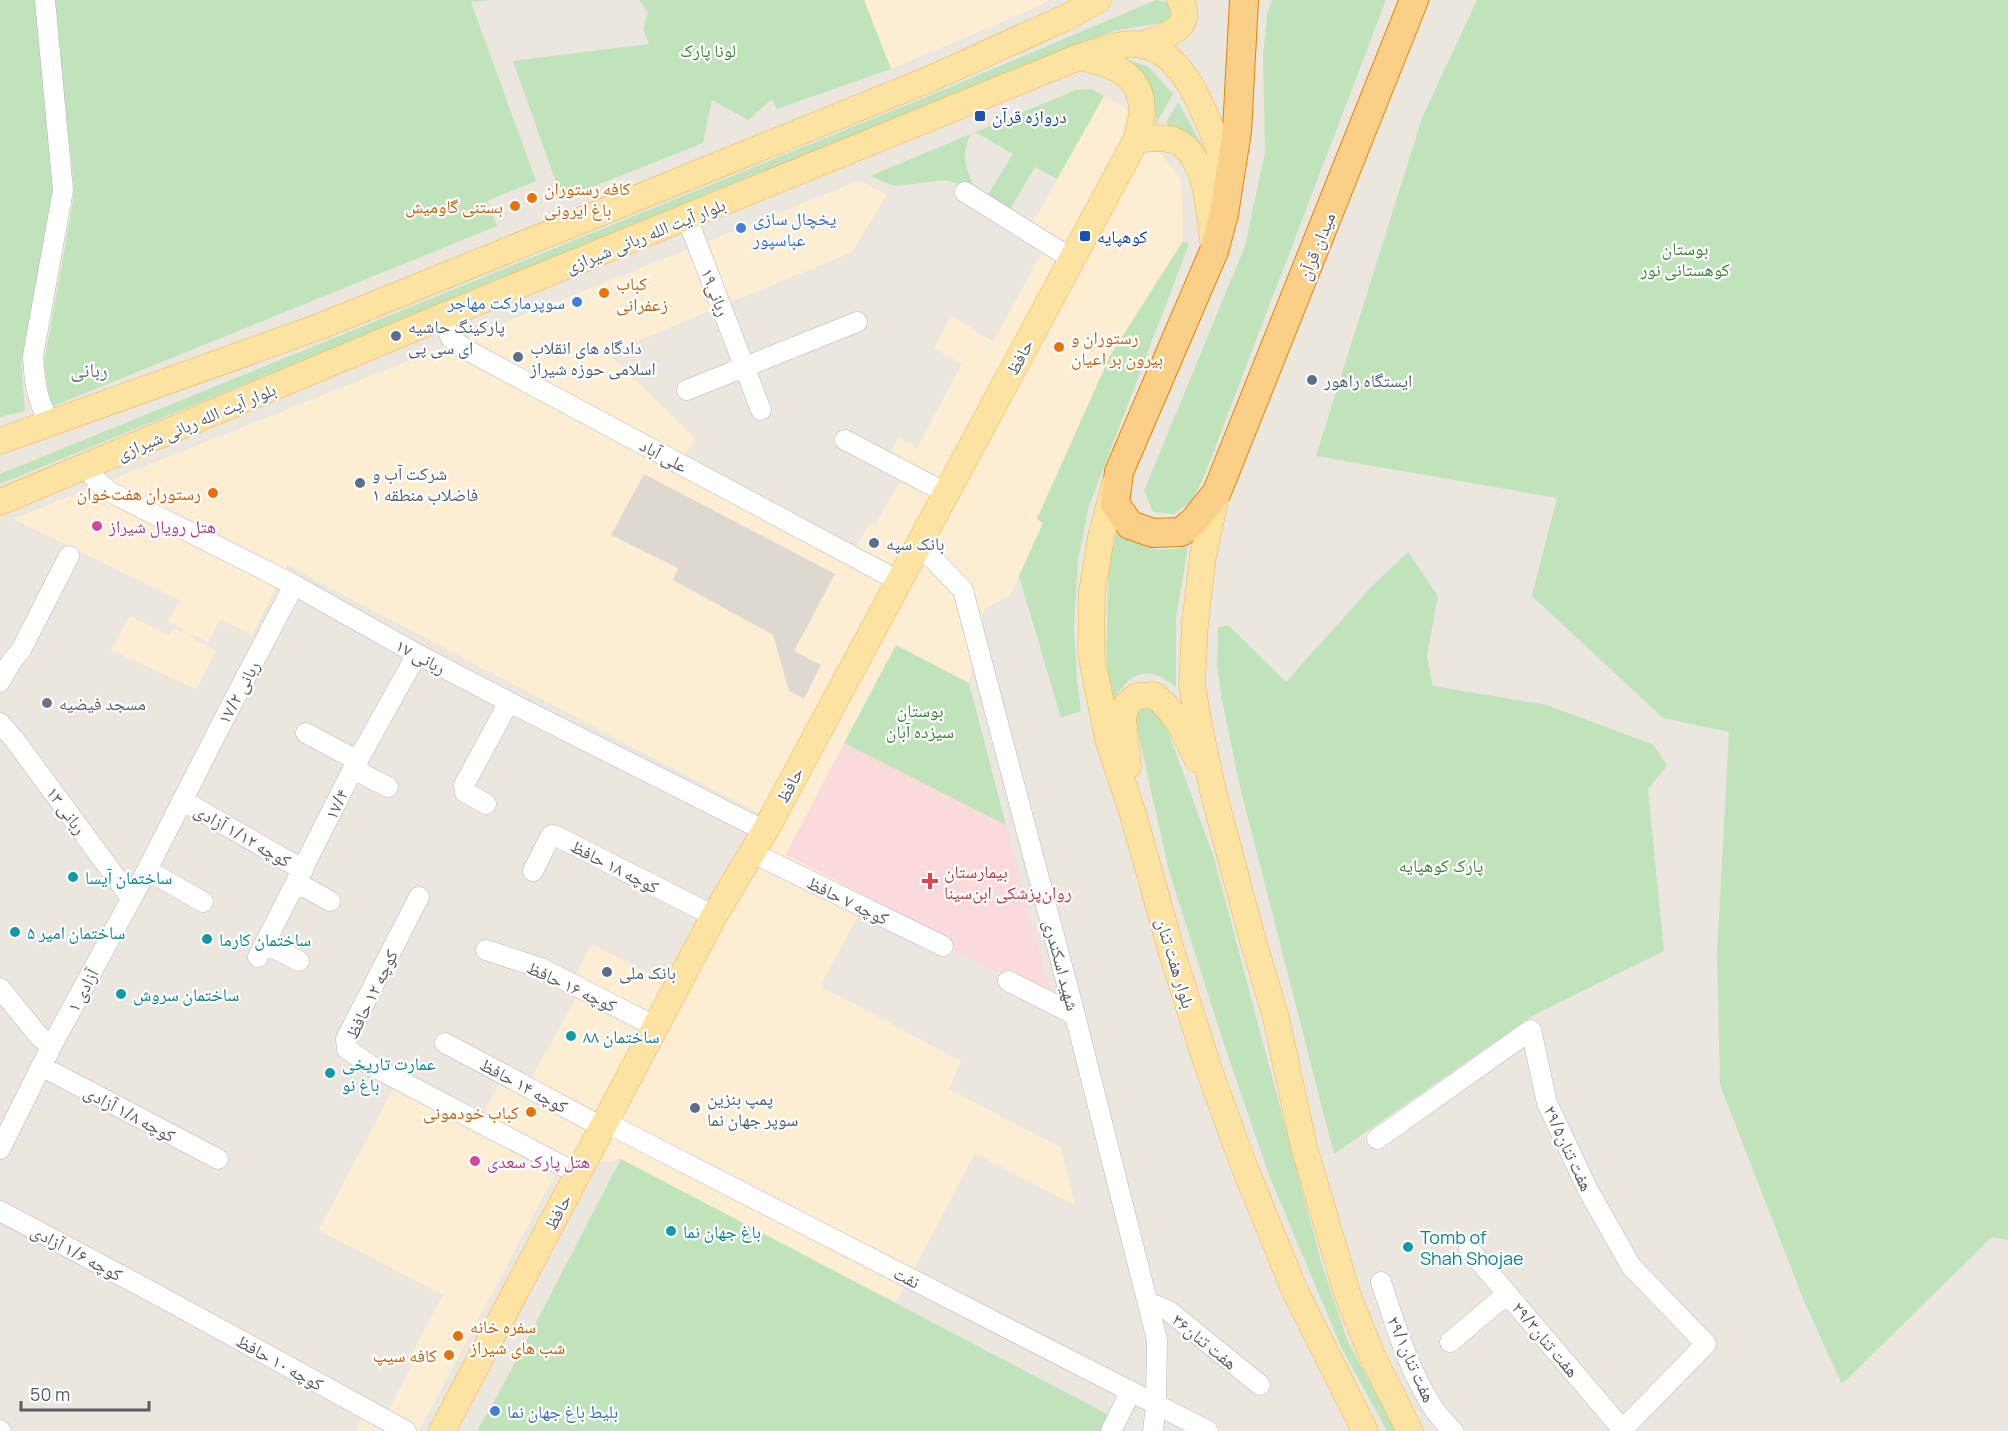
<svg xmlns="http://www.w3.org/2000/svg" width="2008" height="1431" viewBox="0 0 2008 1431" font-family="Manrope,'Noto Naskh Arabic',sans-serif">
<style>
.commercial{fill:#fdeed3}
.education{fill:#ddd9d0}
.medical{fill:#fadadb}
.green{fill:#c0e3bb}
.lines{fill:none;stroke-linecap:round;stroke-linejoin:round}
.minor-casing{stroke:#b2b6ba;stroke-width:21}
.major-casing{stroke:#eeb056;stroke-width:27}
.highway-casing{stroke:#e68305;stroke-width:30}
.minor{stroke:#fff;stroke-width:20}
.major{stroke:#fde3a2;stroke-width:26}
.highway{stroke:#facf87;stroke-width:28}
.transit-dot{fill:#1a4fb4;stroke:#fff;stroke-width:2}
.food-dot{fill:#e8710a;stroke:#fff;stroke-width:2}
.shop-dot{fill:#3f7fe0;stroke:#fff;stroke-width:2}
.service-dot{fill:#5c6f8a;stroke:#fff;stroke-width:2}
.hotel-dot{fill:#d1479c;stroke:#fff;stroke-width:2}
.worship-dot{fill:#6b7280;stroke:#fff;stroke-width:2}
.culture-dot{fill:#0f9aa8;stroke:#fff;stroke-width:2}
.health-dot{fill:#e0444e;stroke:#fff;stroke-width:2}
.labels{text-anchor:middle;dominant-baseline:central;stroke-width:4.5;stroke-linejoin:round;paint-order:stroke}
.park-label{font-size:18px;fill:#3c8235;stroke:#fff}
.transit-label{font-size:18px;fill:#164399;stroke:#fff;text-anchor:start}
.food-label{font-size:18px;fill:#c56008;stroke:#fff;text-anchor:start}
.shop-label{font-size:18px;fill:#366cbe;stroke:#fff;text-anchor:start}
.street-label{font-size:18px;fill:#585d60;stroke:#fff}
.service-label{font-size:18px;fill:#4e5e75;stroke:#fff;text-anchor:start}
.hotel-label{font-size:18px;fill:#b23c85;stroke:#fff;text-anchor:start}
.worship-label{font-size:18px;fill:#5b616d;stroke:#fff;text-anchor:start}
.health-label{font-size:18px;fill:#be3a42;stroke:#fff;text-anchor:start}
.culture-label{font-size:18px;fill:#0d838f;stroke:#fff;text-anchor:start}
.neighbourhood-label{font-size:20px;fill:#696f72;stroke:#fff}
</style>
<rect width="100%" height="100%" fill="#ebe7df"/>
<!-- commercial -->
<path class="commercial" d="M864,0H1048L1037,7L891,69Z
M1104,96L1124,107L1181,180L1183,241L1110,357L1037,518L1044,522L1010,595L984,609L969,683L896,645L786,854L868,897L820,986L961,1061L949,1089L1061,1148L1075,1205L975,1153L896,1303L621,1159L557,1170L419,1431H355L360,1421L389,1409L418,1354L413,1351L443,1295L319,1230L395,1085L475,1127L499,1084L532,1077L577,996L573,980L592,944L681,990L771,820L287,565L252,635L220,619L208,642L192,634L190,637L216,651L196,689L111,650L130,616L169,635L174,629L183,633L184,630L168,622L180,600L13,519L859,181L887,194L852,252L608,353L695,439L684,456L856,547L870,523L875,525L902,478L888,458L898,438L917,448L962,364L934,348L951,315L993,342L1043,251L1031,226Z"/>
<!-- education -->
<path class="education" d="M644,474L835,574L794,651L821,665L804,699L789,691L773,635L673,580L678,568L611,535Z"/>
<!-- medical -->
<path class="medical" d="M844,743L1006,825L1053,1001L949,948L952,941L786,854Z"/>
<!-- green -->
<path class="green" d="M0,0H36L55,164L54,215L21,363L25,411L0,417Z
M53,0H492L471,2L536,181L487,201L497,226L51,407L44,363L73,202L74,185Z
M639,0H864L891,69L777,109L772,99L748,120L712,100L703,143L562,199L513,61L649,44L643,29L648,12Z
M1156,0L1170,3C1173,11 1173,16 1167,22L1117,30L1094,38L0,484V474L936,93Z
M1272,0H1386L1205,474L1192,501L1174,514L1153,512L1144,491L1245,246L1265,153L1263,57L1267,14Z
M1477,0H2008V1240L1992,1237L1842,1384L1804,1301L1720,1085L1717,953L1729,732L1663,718L1532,596L1557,498L1316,456L1422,118Z
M1126,59L1149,67L1173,94L1156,124C1156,89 1149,83 1126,59Z
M1091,89L1104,96L1057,179L1035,167L1009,211L987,196L1013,154L973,131C961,150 964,164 973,184L971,187L945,180L894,186L870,176L1076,90Z
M1178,102L1204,149L1196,141L1166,123Z
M1183,241L1189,244L1089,506L1078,561L1074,628L1077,680L1081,711L1061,718L1019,576L1043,523L1037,519L1110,356Z
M1118,529C1146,551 1153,552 1188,547L1176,618V687C1170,683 1162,676 1156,675C1134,668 1121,687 1112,703L1106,651L1109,561Z
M1408,552L1438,596L1427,656L1433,686L1547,705L1654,745L1667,766L1648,789L1664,951L1534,1015L1334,1154L1240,787L1221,695L1217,663L1218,628L1228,625L1286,682L1371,587Z
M896,645L969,683L1006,825L844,743Z
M1145,705L1160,709L1214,858L1322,1265L1348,1342L1396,1431H1387L1342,1349L1269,1175L1222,1038L1169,871L1138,733L1136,715Z
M621,1159L1113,1417L1106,1431H477L505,1382Z"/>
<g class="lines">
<defs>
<path id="minor" d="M45,0L63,190L33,356C34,379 37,405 51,423
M965,192L1072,259
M687,218L761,410
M441,317L451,338L463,348L899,581
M687,390L857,322
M845,440L946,493
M86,467L98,482L110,492L294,585L417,654L509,702L765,831
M917,548L934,560L963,590L1075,1015L1157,1340L1156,1404L1153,1431
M0,682L11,662L21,650L69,556
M0,723L14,739L131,898
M306,733L358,761
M353,769L388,787
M182,800L303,870
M486,804L465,792L464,785L509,702
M753,853L943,946
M147,870L203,902
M533,871L550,837L552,835L556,836L714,916
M297,883L330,901
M419,897L346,1039L347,1049L370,1065L578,1174
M266,944L299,961
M486,950L541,968L656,1027
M258,957L353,769L417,654
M1008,981L1075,1015
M0,988L38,1035L51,1047
M445,1043L602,1127
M41,1066L218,1159
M605,1122L1208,1431
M1377,1139L1531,1030L1547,1103L1588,1190L1631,1266L1706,1344L1621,1431
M0,1149L51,1047L147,870L225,717L294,585
M0,1211L154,1293L406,1431
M1469,1249L1622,1429
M1381,1282C1395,1324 1408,1368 1432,1406C1437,1415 1446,1423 1453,1431
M1148,1302L1169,1311L1260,1385
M1450,1342L1507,1294
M0,1430L1,1431
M1111,1431L1131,1391"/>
<path id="major" d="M1141,45C1161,38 1197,29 1180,0
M1136,140C1148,139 1162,136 1173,140C1209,154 1209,215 1214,248
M0,441L321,326L930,79L1067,17L1098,0
M1115,484L1101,537L1092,592L1091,654L1108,739L1133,814L1172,953L1208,1067L1242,1161L1295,1291L1365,1431
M1217,492L1203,556L1195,623L1192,685L1201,735L1213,791L1252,937L1276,1018L1304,1147L1348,1296L1373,1358L1410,1431
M0,502L441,317L1079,57C1099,51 1122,41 1143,45C1191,54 1213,136 1229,176
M1128,766L1123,720L1126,705L1137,696L1154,695C1177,713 1185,733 1197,759
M442,1431L714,916L765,831L1136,140C1138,131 1142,120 1142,111C1142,73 1110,63 1079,57"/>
<path id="highway" d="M1244,0L1237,131L1224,214L1214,251L1119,472L1115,504L1130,525L1153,533L1181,532L1194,521L1217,492L1414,0"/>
</defs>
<!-- minor casing -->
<use href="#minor" class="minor-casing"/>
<!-- major casing -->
<use href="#major" class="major-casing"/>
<!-- highway casing -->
<use href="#highway" class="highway-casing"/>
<!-- minor -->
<use href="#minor" class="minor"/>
<!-- major -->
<use href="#major" class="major"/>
<!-- highway -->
<use href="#highway" class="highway"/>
</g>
<!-- markers -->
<g class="transit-dot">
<rect x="974" y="110" width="12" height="12" rx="3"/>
<rect x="1079" y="230" width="12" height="12" rx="3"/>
</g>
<g class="food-dot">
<circle cx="532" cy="198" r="6"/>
<circle cx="515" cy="206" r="6"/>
<circle cx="604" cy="293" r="6"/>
<circle cx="1059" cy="347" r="6"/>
<circle cx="213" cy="493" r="6"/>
<circle cx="531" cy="1112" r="6"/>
<circle cx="458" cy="1336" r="6"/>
<circle cx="449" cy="1355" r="6"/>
</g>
<g class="shop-dot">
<circle cx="741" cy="228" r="6"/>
<circle cx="577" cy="302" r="6"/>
<circle cx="495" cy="1411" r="6"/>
</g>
<g class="service-dot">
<circle cx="396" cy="336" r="6"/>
<circle cx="518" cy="357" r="6"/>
<circle cx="1312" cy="380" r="6"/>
<circle cx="360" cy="483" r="6"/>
<circle cx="874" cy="543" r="6"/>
<circle cx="607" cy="972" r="6"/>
<circle cx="695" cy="1108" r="6"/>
</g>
<g class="hotel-dot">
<circle cx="97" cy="526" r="6"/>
<circle cx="475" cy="1161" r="6"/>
</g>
<circle class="worship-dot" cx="47" cy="703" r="6"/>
<g class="culture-dot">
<circle cx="73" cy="877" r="6"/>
<circle cx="15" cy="932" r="6"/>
<circle cx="207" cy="939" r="6"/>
<circle cx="121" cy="994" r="6"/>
<circle cx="571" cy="1036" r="6"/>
<circle cx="330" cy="1073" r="6"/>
<circle cx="671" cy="1231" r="6"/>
<circle cx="1408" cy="1247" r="6"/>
</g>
<path class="health-dot" d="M927 872h6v6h6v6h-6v6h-6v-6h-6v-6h6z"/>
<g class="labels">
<!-- park labels -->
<g class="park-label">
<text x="708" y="50">لونا پارک</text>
<text x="1685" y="248">بوستان<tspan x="1685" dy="21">کوهستانی نور</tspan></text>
<text x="920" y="710">بوستان<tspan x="920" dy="21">سیزده آبان</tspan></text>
<text x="1441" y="865">پارک کوهپایه</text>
</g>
<!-- transit labels -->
<g class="transit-label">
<text x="992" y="116">دروازه قرآن</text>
<text x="1097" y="236">کوهپایه</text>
</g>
<!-- food labels -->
<g class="food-label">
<text x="544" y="188">کافه رستوران<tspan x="544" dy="21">باغ ایرونی</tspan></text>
<text x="503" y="206" text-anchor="end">بستنی گاومیش</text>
<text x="616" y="283">کباب<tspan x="616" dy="21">زعفرانی</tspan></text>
<text x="1071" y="337">رستوران و<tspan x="1071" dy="21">بیرون بر اعيان</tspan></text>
<text x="201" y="493" text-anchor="end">رستوران هفت‌خوان</text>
<text x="519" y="1112" text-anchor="end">کباب خودمونی</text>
<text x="470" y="1326">سفره خانه<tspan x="470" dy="21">شب های شیراز</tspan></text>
<text x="437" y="1355" text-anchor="end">کافه سیپ</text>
</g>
<!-- shop labels -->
<g class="shop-label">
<text x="753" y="218">یخچال سازی<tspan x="753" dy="21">عباسپور</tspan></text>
<text x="565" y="302" text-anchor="end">سوپرمارکت مهاجر</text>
<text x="507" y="1411">بلیط باغ جهان نما</text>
</g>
<!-- street labels -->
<g class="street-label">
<text transform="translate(645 235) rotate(-22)">بلوار آیت الله ربانی شیرازی</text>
<text transform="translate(1316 246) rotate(-68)">میدان قرآن</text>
<text transform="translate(716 292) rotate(69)">ربانی۱۹</text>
<text transform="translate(1019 357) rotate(-62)">حافظ</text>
<text transform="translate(196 421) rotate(-23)">بلوار آیت الله ربانی شیرازی</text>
<text transform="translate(664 455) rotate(28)">علی آباد</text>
<text transform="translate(421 656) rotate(28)">ربانی ۱۷</text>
<text transform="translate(238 692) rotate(-62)">ربانی ۱۷/۲</text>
<text transform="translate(789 785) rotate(-62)">حافظ</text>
<text transform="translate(336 804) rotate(-64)">۱۷/۴</text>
<text transform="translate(67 810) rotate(54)">ربانی ۱۳</text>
<text transform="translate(243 835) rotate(30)">کوچه ۱/۱۲ آزادی</text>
<text transform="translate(615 866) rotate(27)">کوچه ۱۸ حافظ</text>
<text transform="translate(848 900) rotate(26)">کوچه ۷ حافظ</text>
<text transform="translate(1176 963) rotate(73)">بلوار هفت تنان</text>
<text transform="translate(1062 965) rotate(75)">شهید اسکندری</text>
<text transform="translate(572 986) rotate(25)">کوچه ۱۶ حافظ</text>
<text transform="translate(82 990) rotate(-62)">آزادی ۱</text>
<text transform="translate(371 994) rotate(-64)">کوچه ۱۲ حافظ</text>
<text transform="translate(524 1085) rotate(28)">کوچه ۱۴ حافظ</text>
<text transform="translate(130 1113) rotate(28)">کوچه ۱/۸ آزادی</text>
<text transform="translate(1569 1148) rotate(65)">۲۹/۵هفت تنان</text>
<text transform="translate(557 1212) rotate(-62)">حافظ</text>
<text transform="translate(77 1252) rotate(28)">کوچه ۱/۶ آزادی</text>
<text transform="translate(907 1277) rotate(27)">نفت</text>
<text transform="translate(1546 1339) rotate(50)">۲۹/۳هفت تنان</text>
<text transform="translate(1205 1341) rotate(39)">هفت تنان۳۶</text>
<text transform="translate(1412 1359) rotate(66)">۲۹/۱هفت تنان</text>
<text transform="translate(280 1362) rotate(29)">کوچه ۱۰ حافظ</text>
</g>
<!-- service labels -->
<g class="service-label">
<text x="408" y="326">پارکینگ حاشیه<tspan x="408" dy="21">ای سی پی</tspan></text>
<text x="530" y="347">دادگاه های انقلاب<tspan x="530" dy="21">اسلامی حوزه شیراز</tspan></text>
<text x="1324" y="380">ایستگاه راهور</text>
<text x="372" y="473">شرکت آب و<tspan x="372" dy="21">فاضلاب منطقه ۱</tspan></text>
<text x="886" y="543">بانک سپه</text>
<text x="619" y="972">بانک ملی</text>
<text x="707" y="1098">پمپ بنزین<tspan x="707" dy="21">سوپر جهان نما</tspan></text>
</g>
<!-- hotel labels -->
<g class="hotel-label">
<text x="109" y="526">هتل رویال شیراز</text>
<text x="487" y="1161">هتل پارک سعدی</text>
</g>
<!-- worship labels -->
<g class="worship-label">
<text x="59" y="703">مسجد فیضیه</text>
</g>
<!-- health labels -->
<g class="health-label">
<text x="944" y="871">بیمارستان<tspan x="944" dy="21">روان‌پزشکی ابن‌سینا</tspan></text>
</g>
<!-- culture labels -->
<g class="culture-label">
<text x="85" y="877">ساختمان آیسا</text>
<text x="27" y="932">ساختمان امیر ۵</text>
<text x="219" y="939">ساختمان کارما</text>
<text x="133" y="994">ساختمان سروش</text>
<text x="583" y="1036">ساختمان ۸۸</text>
<text x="342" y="1063">عمارت تاریخی<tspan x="342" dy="21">باغ نو</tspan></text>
<text x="683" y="1231">باغ جهان نما</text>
<text x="1420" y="1237">Tomb of<tspan x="1420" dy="21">Shah Shojae</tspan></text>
</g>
<!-- neighbourhood labels -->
<g class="neighbourhood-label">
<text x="89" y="369">ربانی</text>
</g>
</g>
<!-- scale -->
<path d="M21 1401v9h128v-9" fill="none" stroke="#585d60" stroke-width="3"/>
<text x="30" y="1401" font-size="18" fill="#585d60" stroke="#ffffff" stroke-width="4.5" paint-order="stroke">50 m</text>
</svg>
